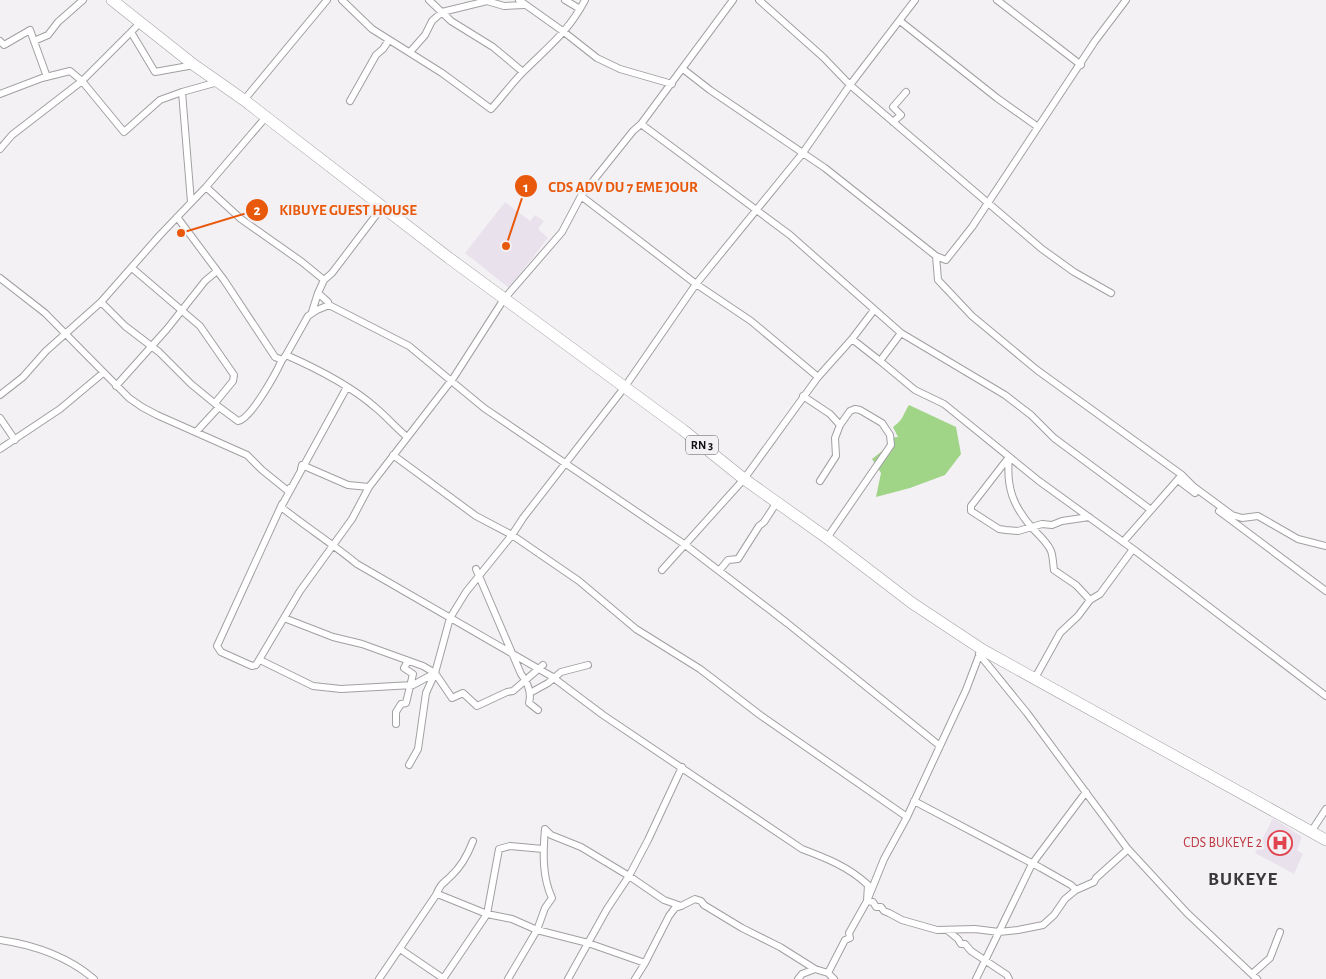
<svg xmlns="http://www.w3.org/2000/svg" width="1326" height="979" viewBox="0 0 1326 979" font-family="'Alegreya Sans',sans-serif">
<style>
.built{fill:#e9e2ec}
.forest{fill:#a0d487}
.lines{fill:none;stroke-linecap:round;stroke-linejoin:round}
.street-casing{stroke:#a29fa3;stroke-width:8}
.highway-casing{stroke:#a29fa3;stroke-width:12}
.street{stroke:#fff;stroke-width:6}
.highway{stroke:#fff;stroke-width:11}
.labels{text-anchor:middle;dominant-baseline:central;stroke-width:5;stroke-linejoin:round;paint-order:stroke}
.shield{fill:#f4f1f5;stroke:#575658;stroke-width:1}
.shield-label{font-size:12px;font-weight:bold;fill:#141314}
.health-label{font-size:14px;fill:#be3a42;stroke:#f4f1f5;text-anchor:end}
.district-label{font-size:19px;font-weight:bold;letter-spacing:1px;fill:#3a383b;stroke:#f4f1f5}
.leader{fill:none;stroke:#e8590c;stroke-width:2}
.callout-dot{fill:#e8590c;stroke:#f4f1f5;stroke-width:2}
.mark-label{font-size:15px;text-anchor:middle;font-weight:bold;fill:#fff}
.callout-label{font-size:15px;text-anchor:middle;font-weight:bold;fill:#e8590c;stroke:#f4f1f5;stroke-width:5;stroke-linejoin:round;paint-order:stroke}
</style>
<rect width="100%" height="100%" fill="#f4f1f5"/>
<!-- built -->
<path class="built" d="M505,202L530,221L535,215L544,221L538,229L548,238L509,288L465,253Z
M1273,818L1302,837L1297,850L1303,854L1294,874L1255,853Z"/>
<!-- forest -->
<path class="forest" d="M909,405L956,427L961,454L945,475L910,488L876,497L881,473L872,459L886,448L888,438L898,437L893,427C904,419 902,416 909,405Z"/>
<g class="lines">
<defs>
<path id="street" d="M342,0L372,29L442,73L491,109C502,97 512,83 524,71C549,46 568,32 585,0
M429,0L451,21L493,47L523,72
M519,0L564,32L597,58L620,69L672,84
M565,0L580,9
M759,0L823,57L850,85L1042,249L1074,272L1111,293
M997,0L1081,65
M900,21L997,98L1038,127
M140,23L82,81L124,132L160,100L182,92L218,82
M131,32L155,72L194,65
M0,41L4,45L30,30L47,77
M34,41L48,35L58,22L83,0
M410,52L425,35L432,21L442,12L487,1L504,6L524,5
M683,69L710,90L825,168L936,256L938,280L972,316L1037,370L1182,475L1194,487L1232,515L1242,518L1258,516L1298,539L1326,546
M182,92L191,202
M0,94L42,78L70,71L82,81L12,135L0,149
M244,100L327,0
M350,101L376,55L383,49L389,40
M893,122L901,115L893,107L906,92
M641,124L790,235L901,333L1005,395L1031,415L1054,438L1151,510
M206,187L241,219L302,262L324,280
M581,196L696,284L751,321L818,377
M177,217L224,280L275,357L282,360L286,355C318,369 350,385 376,408C387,417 396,428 407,437
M936,256L946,260L972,227L1095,41L1126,0
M132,268L200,326L234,375L233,381L215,403
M0,278L45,313L129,398L142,407L157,415L247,455L262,470L288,491L290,488
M101,302L125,326L159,352L191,384L219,407
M329,305L409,346L484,408L684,544L787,623L940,746
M312,312L318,293
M901,333L880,361L915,390L944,404L1039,481L1133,549L1326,696
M852,339L880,361
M286,355L308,316L317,310L329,305L328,302L318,293L324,280L332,273L383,206
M116,386L167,329L205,281L217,271
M347,387L281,507C306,527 333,544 357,564L551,676L603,715L802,849C826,858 849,867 868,885L867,901L873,902L876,907H881L884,911L889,913L902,920L937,930L975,929L999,932L1018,930L1043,925L1054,915L1065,899L1076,890L1094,882L1096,878L1126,851L1127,848
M0,395L23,377L46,351L101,302L160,235L206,187L266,117
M803,396L830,414L840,425
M0,418L15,440
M196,432L219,407L238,421C251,419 276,373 282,360
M0,449L60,409L103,373
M393,455L476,516L512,535L579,581L636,629L700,669L760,715L907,817
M301,469L302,465L348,485L369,487
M1178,480L1195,493
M820,481L836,456L835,438L840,425L850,411L855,409L860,410L882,423L890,435L891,445L827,538
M282,504L217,646L221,652L252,666L256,665L300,591L352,519L369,487L454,377L504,299L562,232L581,196L633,131L641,124L733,0
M1219,511L1326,591
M1123,542L1180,477
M476,569L521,674C528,683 532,692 529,703L538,710
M662,570L744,479L818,377L852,339L874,310
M719,571L728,560L738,559L759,526L764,522L777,502
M1090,600L1100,594L1133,549
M284,618L333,637L362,644L423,666L435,673L452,698L463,693L477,706L507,692L513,691L543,665
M979,654L1027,713L1127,848L1187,913L1257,979
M260,660L313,686L341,689L413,685L435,673
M1035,678L1060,633L1078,616L1090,600L1076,585L1054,570C1053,564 1053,556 1051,551C1048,543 1039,535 1033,529C1013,506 1006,488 1009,457L971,506V511L999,529L1006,530L1018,531L1042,524L1052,525L1062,521L1089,517
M530,693L548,683L561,672L588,665
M396,724V712L401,704L406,703L413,674L404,668L408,661
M409,765L418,749L426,693L435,673L450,618L466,592L512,535L523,518L624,388L696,284L802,154L850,85L915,0
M914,801L1041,868L1071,885L1076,890
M1311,832L1326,809
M436,895C441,883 443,884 451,876C462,866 468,854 473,841
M947,930L958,939L961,944H965L971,951L1007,975L1009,979
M0,940C34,945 67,956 94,979
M400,949L444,979
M828,973L845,940L850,938L849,933L867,901L884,859L907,817L966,690L980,653
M1252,974L1270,958L1280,932
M379,979L436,895H440L487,914L512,919L537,930L588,943L645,963
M443,979L487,914L499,849L510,846L543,849
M508,979L537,930L545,908L552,898C542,877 543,852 545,829L551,835L581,847L629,876L664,900L681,906L695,899L701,901L704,905L742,928L780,947L815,969L828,973L834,979
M568,979L607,909L629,876L648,840L682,767
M635,979L645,963L669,916L675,908L681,906
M798,979L802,974L815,969
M976,979L1032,864L1086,792"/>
<path id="highway" d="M112,0L194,65L244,100L449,258L683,430L744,479L827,538L912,603L983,650L1326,840"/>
</defs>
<!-- street casing -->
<use href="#street" class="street-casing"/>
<!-- highway casing -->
<use href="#highway" class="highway-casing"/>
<!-- street -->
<use href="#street" class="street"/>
<!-- highway -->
<use href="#highway" class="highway"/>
</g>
<!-- icons -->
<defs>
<symbol id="hospital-ring" viewBox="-11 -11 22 22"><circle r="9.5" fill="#f4f1f5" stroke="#e0444e" stroke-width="1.5"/><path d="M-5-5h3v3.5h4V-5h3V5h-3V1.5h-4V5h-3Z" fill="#e0444e"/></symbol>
</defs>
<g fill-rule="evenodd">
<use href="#hospital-ring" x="1266" y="829" width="28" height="28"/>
</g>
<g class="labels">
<!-- shield labels -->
<rect class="shield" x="686" y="435.5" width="32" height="19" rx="4"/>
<g class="shield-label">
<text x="702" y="445">RN 3</text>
</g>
<!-- health labels -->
<g class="health-label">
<text x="1262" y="843">CDS BUKEYE 2</text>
</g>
<!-- district labels -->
<g class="district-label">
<text x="1243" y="879">BUKEYE</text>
</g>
</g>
<!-- callouts -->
<path class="leader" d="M506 246L526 186M181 233L257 210"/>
<g class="callout-dot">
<circle cx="506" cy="246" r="5"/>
<circle cx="181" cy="233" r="5"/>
<circle cx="526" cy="186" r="12"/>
<circle cx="257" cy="210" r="12"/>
</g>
<g class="mark-label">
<text x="526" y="192">1</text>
<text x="257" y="215">2</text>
</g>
<g class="callout-label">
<text x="623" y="192">CDS ADV DU 7 EME JOUR</text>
<text x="348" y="215">KIBUYE GUEST HOUSE</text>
</g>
</svg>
